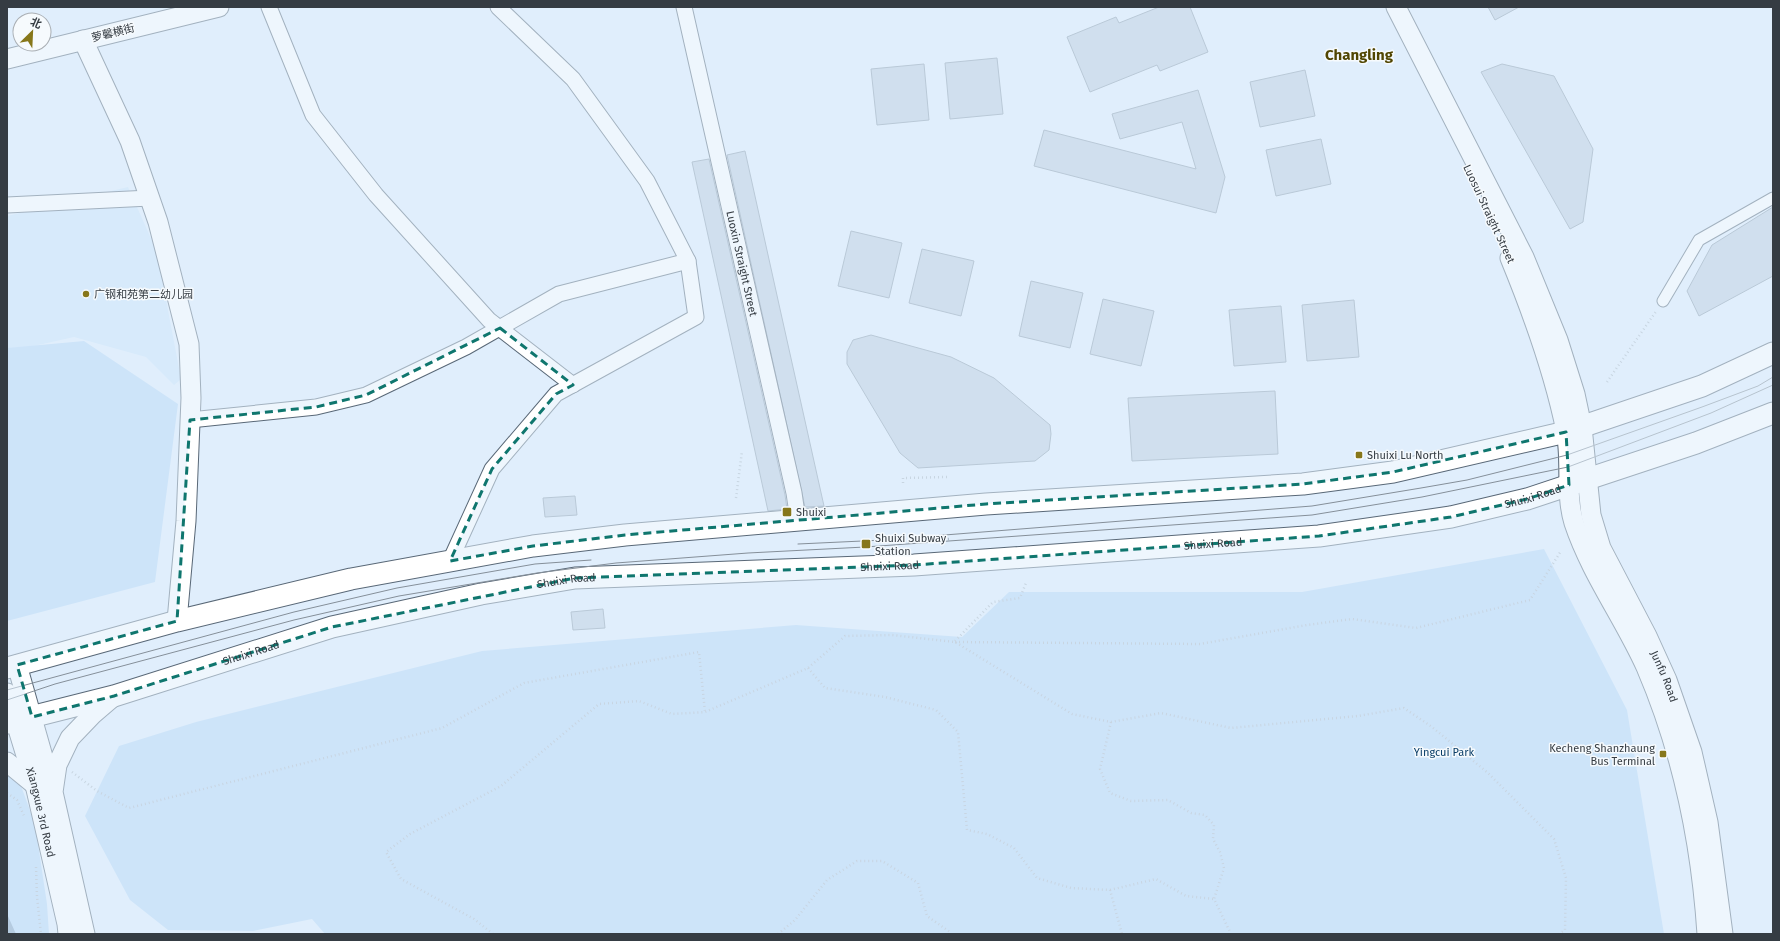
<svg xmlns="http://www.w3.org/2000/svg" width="1780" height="941" viewBox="0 0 1780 941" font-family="'Fira Sans','Noto Sans SC',sans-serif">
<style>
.built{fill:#cce4fb}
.green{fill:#b7d7f7}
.water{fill:#80a0bf}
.building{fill:#bccdde;stroke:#8b9bac}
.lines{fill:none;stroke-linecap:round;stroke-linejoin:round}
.pedestrian-casing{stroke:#596877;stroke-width:13}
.minor-casing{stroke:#596877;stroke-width:17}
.tertiary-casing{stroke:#596877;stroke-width:21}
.secondary-casing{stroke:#596877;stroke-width:23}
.path{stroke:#abb6c2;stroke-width:2.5;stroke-dasharray:1 3;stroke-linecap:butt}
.pedestrian{stroke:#fff;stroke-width:11}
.minor{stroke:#fff;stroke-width:15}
.tertiary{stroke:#fff;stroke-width:19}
.secondary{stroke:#fff;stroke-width:21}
.tram{stroke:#858f99;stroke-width:1}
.marked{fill:none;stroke:#0f766e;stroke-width:3;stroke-dasharray:8 5;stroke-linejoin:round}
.poi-dot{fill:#87771a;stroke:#f6fafd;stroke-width:1.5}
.labels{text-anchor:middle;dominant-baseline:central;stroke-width:3;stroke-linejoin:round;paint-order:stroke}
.street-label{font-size:11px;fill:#353c43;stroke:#f6fafd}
.poi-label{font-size:11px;fill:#353c43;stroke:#f6fafd;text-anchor:start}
.park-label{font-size:11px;fill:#093d67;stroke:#f6fafd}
.district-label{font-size:15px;font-weight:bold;fill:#514602;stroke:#f6fafd}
</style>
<rect width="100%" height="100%" fill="#e0eefc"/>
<!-- built -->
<path class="built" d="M128,187L157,252L181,379L174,385L146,357L74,337L7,352V216Z"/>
<!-- green -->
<path class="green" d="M84,341L178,404L155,582L7,621V348Z
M1544,549L1627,710L1664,934H325L312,919L253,931L168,930L130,900L85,816L119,746L196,722L482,651L796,625L962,637L1009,592H1302Z
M7,774L17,775L35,824L47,904L49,934H7Z"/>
<!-- water -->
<path class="water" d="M7,914L16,934H7Z"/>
<!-- building -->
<path class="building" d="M1159,7H1190L1208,52L1160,71L1157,65L1090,92L1067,37L1116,17L1119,23Z
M1488,7H1519L1495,20Z
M997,58L1003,114L950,119L945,63Z
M924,64L929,120L877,125L871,69Z
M1502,64L1554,76L1593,149L1583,222L1570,229L1481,72Z
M1305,70L1315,116L1260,127L1250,82Z
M1198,90L1225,177L1216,213L1034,166L1044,130L1196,169L1182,122L1120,139L1112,114Z
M1321,139L1331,184L1276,196L1266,150Z
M745,151L780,309L824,506L805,507L727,155Z
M709,159L785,495L787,509L768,511L692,162Z
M1773,207V276L1699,316L1687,291L1712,245Z
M851,231L902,243L889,298L838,286Z
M922,249L974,261L961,316L909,303Z
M1031,281L1083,293L1070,348L1019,336Z
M1103,299L1154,311L1141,366L1090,354Z
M1354,300L1359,357L1307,361L1302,305Z
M1281,306L1286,362L1234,366L1229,310Z
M871,335L951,357L994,378L1050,425L1051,434L1049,450L1035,461L918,468L900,453L847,364V352L853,340Z
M1275,391L1278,454L1132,461L1128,398Z
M575,496L577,515L545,517L543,498Z
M603,609L605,628L573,630L571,612Z"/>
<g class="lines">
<defs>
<path id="pedestrian" d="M1663,301L1699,240L1773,198"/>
<g id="minor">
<path d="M269,7L313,115L376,195L489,320L573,385"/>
<path id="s1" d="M684,7L794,493L798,520"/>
<path d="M7,205L150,198"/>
<path d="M190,420L316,407L366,395L466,347L559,294L688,261"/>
<path d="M450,561L492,469L556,394L696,317L688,261L647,181L573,79L498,7"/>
</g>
<g id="tertiary">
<path id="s2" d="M1396,7L1524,257L1558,340L1575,394L1582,427L1591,515L1601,548L1647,636L1667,680L1692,752L1708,822L1723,934"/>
<path d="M83,40L130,141L158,222L189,344L191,398L186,521L177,621"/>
<path d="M7,59L219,7"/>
<path d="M1510,258C1533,314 1554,372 1566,431C1572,461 1565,494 1574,523C1591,574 1624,618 1646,667C1682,751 1701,843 1707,934"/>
<path d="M17,665L51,785"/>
<path id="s3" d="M7,693L35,785L67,924L68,934"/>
<path d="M7,762L35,785"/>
<path d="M85,934L53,792L57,765L70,738L93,714L114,696"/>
</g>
<g id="secondary">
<path d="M7,668L177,621L351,579L533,546L625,535L986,504L1303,484L1393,472L1566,432L1702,386L1773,353"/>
<path id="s4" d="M7,723L114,696L332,627L481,594L575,578L914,565L1319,536L1451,517L1527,499L1696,443L1773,413"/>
</g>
</defs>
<!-- pedestrian casing -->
<use href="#pedestrian" class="pedestrian-casing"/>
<!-- minor casing -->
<use href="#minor" class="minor-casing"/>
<!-- tertiary casing -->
<use href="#tertiary" class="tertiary-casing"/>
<!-- secondary casing -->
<use href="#secondary" class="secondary-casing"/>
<!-- path -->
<path class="path" d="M1607,382L1657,310
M903,483V478L947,477
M736,498L742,451
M908,542L949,539
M955,641L993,602L1020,598L1026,583
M955,642L1200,644L1307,625L1352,619L1416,628L1530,600L1561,551
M808,668L825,688L885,697L936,710L958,732L967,830L987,834L1014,848L1037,878L1071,888L1110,890L1122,934
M1111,722L1100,769L1110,793L1131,801L1168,800L1191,813L1205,815L1214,825L1213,839L1220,852L1224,868L1214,899L1231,934
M72,772L97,791L129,808L442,728L524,683L699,652L705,712
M7,793L17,800L25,818
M36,867L37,897L41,934
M1110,890L1156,879L1186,896L1214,899
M493,934L474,919L401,879L386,852L410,834L501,786L599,704L639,701L672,714L705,712L808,668L845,636L892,635L955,642L1072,714L1111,722L1161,713L1231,728L1358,716L1404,708L1432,727L1488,773L1554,839L1566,878L1565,930L1559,934
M778,934L795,920L827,880L857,861H882L918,883L927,916L950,932V934"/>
<!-- pedestrian -->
<use href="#pedestrian" class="pedestrian"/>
<!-- minor -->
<use href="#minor" class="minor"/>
<!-- tertiary -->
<use href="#tertiary" class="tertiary"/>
<!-- secondary -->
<use href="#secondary" class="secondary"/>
<!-- tram -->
<path class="tram" d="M932,536L1312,506L1421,488L1467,480L1567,455L1702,407L1758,386L1773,377
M798,544L884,540
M7,690L294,612L397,588L535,564L591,560
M7,700L55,684L294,620L399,596L537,573L616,563L748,553L865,547L1312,515L1422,497L1568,467L1711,413L1773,385"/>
</g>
<!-- marked area -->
<path d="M0 0H1780V941H0ZM500,328L573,385L556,394L492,469L450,561L533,546L625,535L986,504L1303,484L1393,472L1566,432L1569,485L1527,499L1451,517L1319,536L914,565L575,578L332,627L114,696L32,717L17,665L177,621L190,420L316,407L366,395Z" fill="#e0eefc" fill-opacity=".55" fill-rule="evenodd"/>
<path class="marked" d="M500,328L573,385L556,394L492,469L450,561L533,546L625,535L986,504L1303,484L1393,472L1566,432L1569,485L1527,499L1451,517L1319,536L914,565L575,578L332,627L114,696L32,717L17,665L177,621L190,420L316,407L366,395Z"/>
<!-- markers -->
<g class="poi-dot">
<circle cx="86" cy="294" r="4"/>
<rect x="1355" y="451" width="8" height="8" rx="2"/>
<rect x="782" y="507" width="10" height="10" rx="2"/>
<rect x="861" y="539" width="10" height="10" rx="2"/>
<rect x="1659" y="750" width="8" height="8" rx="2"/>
</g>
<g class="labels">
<!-- street labels -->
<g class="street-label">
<text transform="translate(113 33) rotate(-14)">萝馨横街</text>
<text transform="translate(1489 214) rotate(65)">Luosui Straight Street</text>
<text stroke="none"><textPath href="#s1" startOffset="263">Luoxin Straight Street</textPath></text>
<text stroke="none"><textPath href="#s4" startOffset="1550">Shuixi Road</textPath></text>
<text stroke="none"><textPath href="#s4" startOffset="1226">Shuixi Road</textPath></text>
<text stroke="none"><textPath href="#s4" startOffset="902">Shuixi Road</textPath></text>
<text stroke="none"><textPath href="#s4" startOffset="578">Shuixi Road</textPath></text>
<text stroke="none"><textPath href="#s4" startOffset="254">Shuixi Road</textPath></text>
<text stroke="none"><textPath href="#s2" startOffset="727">Junfu Road</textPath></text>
<text stroke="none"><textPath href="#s3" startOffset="124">Xiangxue 3rd Road</textPath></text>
</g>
<!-- poi labels -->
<g class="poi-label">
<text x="94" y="294">广钢和苑第二幼儿园</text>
<text x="1367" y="455">Shuixi Lu North</text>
<text x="796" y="512">Shuixi</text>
<text x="875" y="538">Shuixi Subway<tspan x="875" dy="13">Station</tspan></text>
<text x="1655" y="748" text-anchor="end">Kecheng Shanzhaung<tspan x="1655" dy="13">Bus Terminal</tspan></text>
</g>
<!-- park labels -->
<g class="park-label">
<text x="1444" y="752">Yingcui Park</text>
</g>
<!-- district labels -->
<g class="district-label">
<text x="1359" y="55">Changling</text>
</g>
</g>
<!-- border -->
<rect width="1780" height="941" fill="none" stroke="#353c43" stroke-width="16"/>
<!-- north arrow -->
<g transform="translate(32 32) rotate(24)"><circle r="19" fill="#f6fafd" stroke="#a9aeb3"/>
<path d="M0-3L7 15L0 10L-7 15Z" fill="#87771a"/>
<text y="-6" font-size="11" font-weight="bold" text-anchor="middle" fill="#353c43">北</text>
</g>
</svg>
